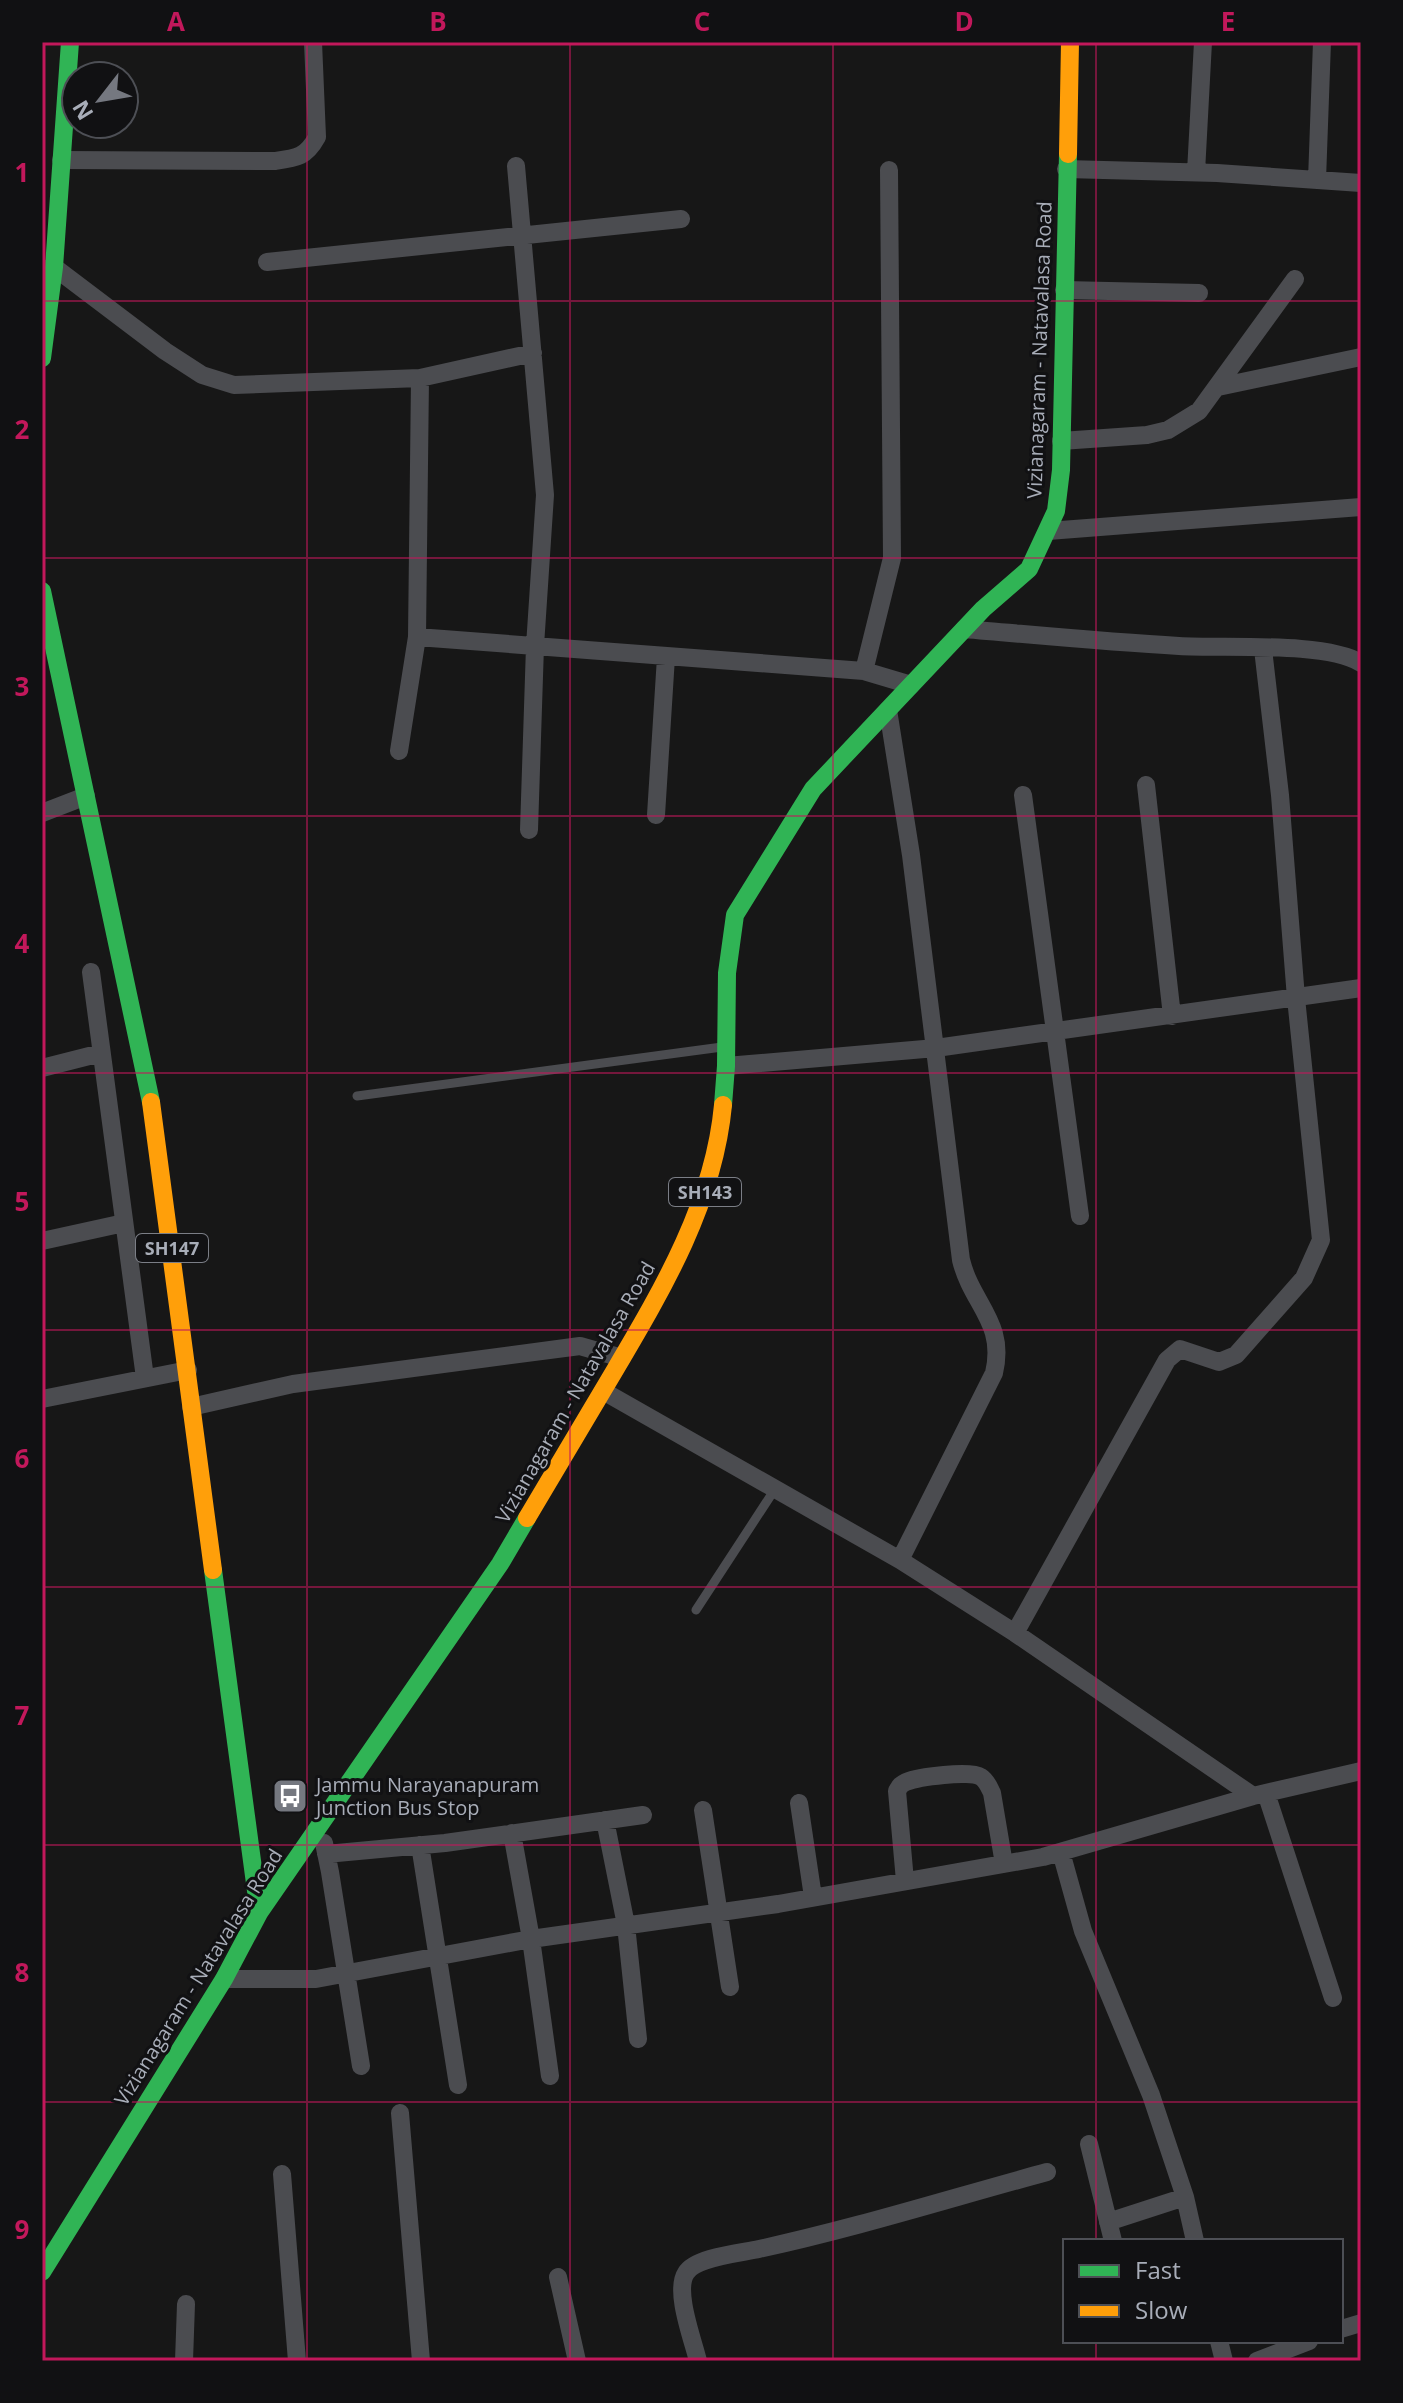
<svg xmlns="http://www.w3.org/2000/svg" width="1403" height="2403" viewBox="0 0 1403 2403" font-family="'Open Sans',sans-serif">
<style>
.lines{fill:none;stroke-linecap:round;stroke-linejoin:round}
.lane{stroke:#4b4c50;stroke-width:9}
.street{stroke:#4b4c50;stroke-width:18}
.fast{stroke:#30b455;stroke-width:18}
.slow{stroke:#ff9f0a;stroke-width:18}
.grid{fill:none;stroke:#c2185b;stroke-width:2;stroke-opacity:0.55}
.labels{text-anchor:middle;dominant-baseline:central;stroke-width:6;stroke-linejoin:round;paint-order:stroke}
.shield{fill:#111113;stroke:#7b7e86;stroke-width:2}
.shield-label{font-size:18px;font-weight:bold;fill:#a8adb8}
.street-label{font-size:20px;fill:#a8adb8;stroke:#111113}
.poi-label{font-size:20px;fill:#a8adb8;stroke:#111113;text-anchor:start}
.neatline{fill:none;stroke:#c2185b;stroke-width:3}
.grid-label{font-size:26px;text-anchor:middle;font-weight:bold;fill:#c2185b}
</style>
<rect width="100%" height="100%" fill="#171717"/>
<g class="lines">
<!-- lane -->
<path class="lane" d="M357,1096L722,1047
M696,1610L775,1489"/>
<!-- street -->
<path class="street" d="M61,160L275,161C297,158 306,157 317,137L313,42
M516,166L545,495L535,646L529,830
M1066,169L1217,173L1361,183
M1196,172L1203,42
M1317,180L1322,42
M267,262L681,219
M47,269L54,267L165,351L202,375L234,385L420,378L533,353
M1064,290L1199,293
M1218,387L1361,357
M1061,441L1147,435L1168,430L1199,411L1295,279
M1048,531L1361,507
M964,629C1036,635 1107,642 1179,646C1225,649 1324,641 1361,663
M417,637L864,671L911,685
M864,671L892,558L889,170
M888,710L911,855L961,1260C972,1305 1006,1322 994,1373L900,1560
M399,751L417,637L420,378
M1146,785L1172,1016
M1023,795L1080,1216
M42,813L86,796
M656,815L666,657
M91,972L145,1378
M726,1066L936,1048L1361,988
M42,1068L101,1053
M42,1241L124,1223
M603,1391L900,1560L1015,1633L1253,1796
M42,1399L188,1370
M191,1407L293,1384L580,1346L622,1358
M1015,1633L1167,1360L1180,1349L1219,1362L1236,1355L1304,1278L1321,1240L1296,998L1280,795L1263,649
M1266,1793L1333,1998
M799,1803L813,1897
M703,1810L730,1987
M605,1820L626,1925L638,2039
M512,1833L531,1939L550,2076
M324,1843L330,1872L361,2066
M420,1845L458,2085
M1061,1852L1083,1931L1151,2095L1185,2197L1195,2241
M326,1854L445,1843L643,1815
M905,1881L897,1791C900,1786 900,1785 906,1782C918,1777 970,1770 981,1777C987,1781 989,1787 992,1793L1004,1864
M224,1979H316L531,1939L778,1904L1043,1857L1253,1796L1361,1771
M400,2113L421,2361
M1089,2144L1113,2241
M282,2174L297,2361
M1108,2222L1185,2197
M558,2277L577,2361
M1341,2329L1361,2323
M1219,2341L1224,2361
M184,2361L186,2304
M698,2361C693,2340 674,2291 686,2273C695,2257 741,2253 759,2249C856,2228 951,2198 1047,2172
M1257,2361L1309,2341"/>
<!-- fast -->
<path class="fast" d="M42,358L54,267L70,42
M42,591L151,1102
M723,1105L726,1066L727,973L735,915L813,789L983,609L1029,569L1056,511L1061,470L1068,154
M213,1570L259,1913
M42,2272L224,1979L259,1913L500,1564L527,1518"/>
<!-- slow -->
<path class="slow" d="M1068,154L1070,42
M151,1102L213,1570
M527,1518C556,1469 586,1419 615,1370C664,1287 714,1202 723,1105"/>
</g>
<!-- grid -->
<path class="grid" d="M307,42V2361M570,42V2361M833,42V2361M1096,42V2241M42,301H1361M42,558H1361M42,816H1361M42,1073H1361M42,1330H1361M42,1587H1361M42,1845H1361M42,2102H1361M1096,2341V2361"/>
<!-- icons -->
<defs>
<symbol id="bus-square" viewBox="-11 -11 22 22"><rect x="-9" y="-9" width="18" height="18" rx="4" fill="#757880" stroke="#111113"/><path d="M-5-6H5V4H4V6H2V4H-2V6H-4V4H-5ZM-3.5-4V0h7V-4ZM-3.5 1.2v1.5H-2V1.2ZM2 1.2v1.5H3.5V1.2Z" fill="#fff"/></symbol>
</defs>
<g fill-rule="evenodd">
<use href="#bus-square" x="270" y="1776" width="40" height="40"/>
</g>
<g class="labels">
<!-- shield labels -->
<g class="shield">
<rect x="669" y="1178" width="72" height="28" rx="6"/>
<rect x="136" y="1234" width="72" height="28" rx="6"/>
</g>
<g class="shield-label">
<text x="705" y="1192">SH143</text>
<text x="172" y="1248">SH147</text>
</g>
<!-- street labels -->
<g class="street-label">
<text transform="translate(1039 350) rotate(-88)">Vizianagaram - Natavalasa Road</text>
<text transform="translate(575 1392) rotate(-60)">Vizianagaram - Natavalasa Road</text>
<text transform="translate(198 1977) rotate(-58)">Vizianagaram - Natavalasa Road</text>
</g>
<!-- poi labels -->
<g class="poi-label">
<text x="316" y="1784">Jammu Narayanapuram<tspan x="316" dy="23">Junction Bus Stop</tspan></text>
</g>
</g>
<!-- border -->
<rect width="1403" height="2403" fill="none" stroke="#111113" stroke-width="88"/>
<!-- legend -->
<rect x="1063" y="2239" width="280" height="104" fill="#111113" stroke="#4d4f55" stroke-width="2"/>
<rect x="1079" y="2265" width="40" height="12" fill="#30b455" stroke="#4d4f55" stroke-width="2"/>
<text x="1135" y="2279" font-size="24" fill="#a8adb8">Fast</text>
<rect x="1079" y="2305" width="40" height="12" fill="#ff9f0a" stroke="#4d4f55" stroke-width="2"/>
<text x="1135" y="2319" font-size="24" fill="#a8adb8">Slow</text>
<!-- north arrow -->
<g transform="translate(100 100) rotate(239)"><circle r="38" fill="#111113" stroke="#4d4f55" stroke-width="2"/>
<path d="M0-6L14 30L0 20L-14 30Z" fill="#757880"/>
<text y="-12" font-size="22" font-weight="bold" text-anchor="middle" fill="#a8adb8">N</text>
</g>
<rect x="44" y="44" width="1315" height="2315" class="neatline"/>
<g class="grid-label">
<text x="176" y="31">A</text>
<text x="438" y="31">B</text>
<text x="702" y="31">C</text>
<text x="964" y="31">D</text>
<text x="1228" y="31">E</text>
<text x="22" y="182">1</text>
<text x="22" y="439">2</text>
<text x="22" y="696">3</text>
<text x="22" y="953">4</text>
<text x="22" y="1211">5</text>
<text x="22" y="1468">6</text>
<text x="22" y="1725">7</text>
<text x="22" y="1982">8</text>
<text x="22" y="2239">9</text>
</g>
</svg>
